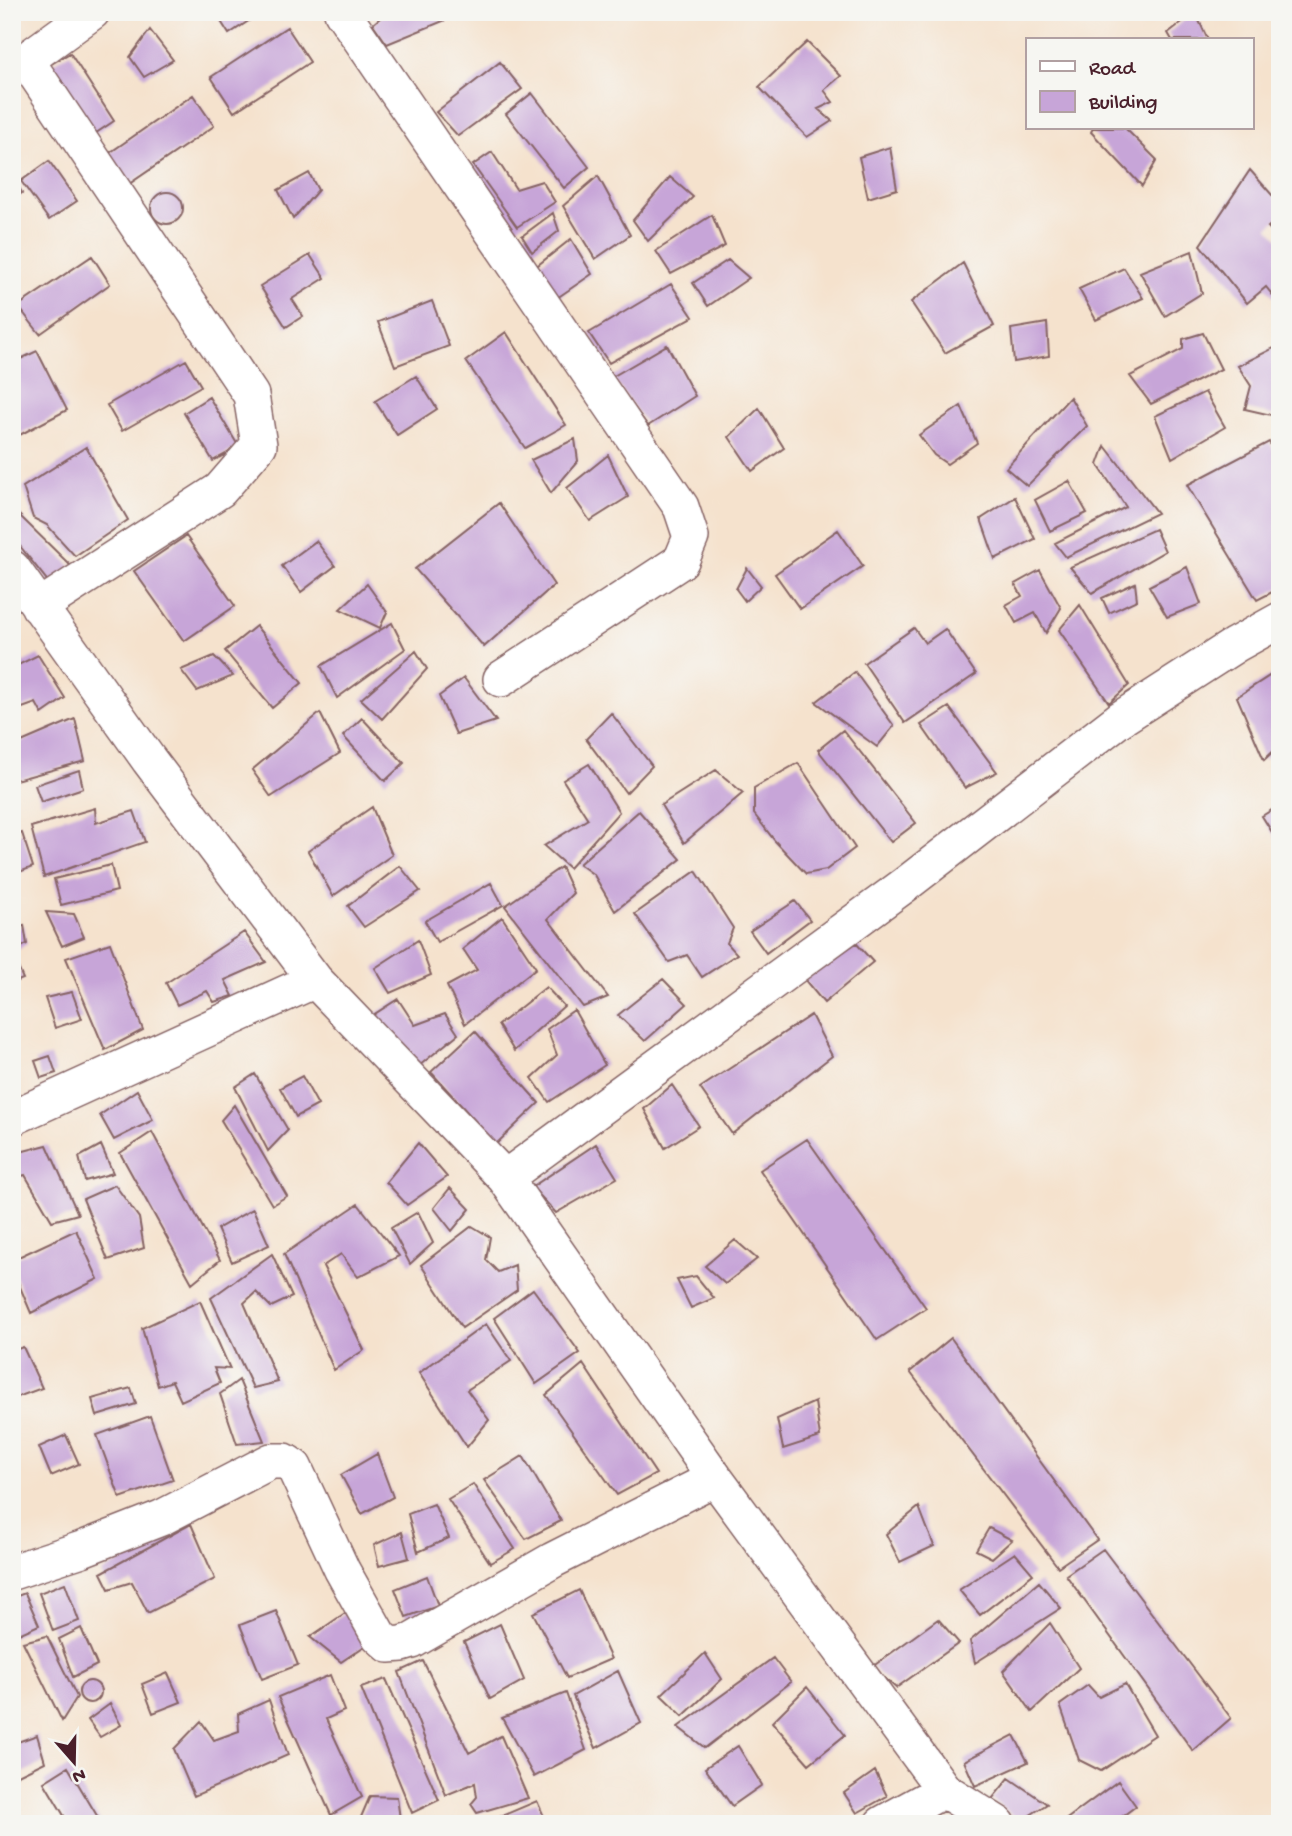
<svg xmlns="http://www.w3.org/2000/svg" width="1292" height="1836" viewBox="0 0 1292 1836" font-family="'Gochi Hand',sans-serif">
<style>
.building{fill:#c7a5d8}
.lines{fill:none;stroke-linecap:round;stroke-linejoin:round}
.street-casing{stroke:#866364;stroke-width:38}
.street{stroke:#fff;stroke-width:35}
</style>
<rect width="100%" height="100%" fill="#f6f6f2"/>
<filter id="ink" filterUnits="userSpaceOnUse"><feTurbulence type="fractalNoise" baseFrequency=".0143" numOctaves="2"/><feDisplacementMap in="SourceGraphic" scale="14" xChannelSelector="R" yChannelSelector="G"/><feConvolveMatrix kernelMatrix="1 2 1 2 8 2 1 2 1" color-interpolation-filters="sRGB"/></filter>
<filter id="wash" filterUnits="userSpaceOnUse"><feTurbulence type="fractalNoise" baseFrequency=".00686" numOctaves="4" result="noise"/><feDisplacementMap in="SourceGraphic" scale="28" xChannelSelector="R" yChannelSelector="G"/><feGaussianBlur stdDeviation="1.57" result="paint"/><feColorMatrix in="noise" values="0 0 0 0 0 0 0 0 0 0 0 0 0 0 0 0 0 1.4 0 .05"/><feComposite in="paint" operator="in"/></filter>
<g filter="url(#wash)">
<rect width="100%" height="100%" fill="#f5e2cd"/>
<g id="blocks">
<!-- building -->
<path class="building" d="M215,12H262L229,34Z
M387,12H451L453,17L387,44L373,24Z
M1195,12L1208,40H1172L1168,33Z
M287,27L310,62L234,112L211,77Z
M150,30L173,60L144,77L130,57Z
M807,42L841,76L824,90L833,102L818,109L832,121L807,137L759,87Z
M70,53L114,121L93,135L48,66Z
M500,62L522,89L458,136L436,112Z
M532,93L589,167L564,188L506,114Z
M193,95L214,126L129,184L108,154Z
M1093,128H1125L1157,160L1142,186L1091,132Z
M890,147L897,189L868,198L859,157Z
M492,152L516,189L542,181L555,202L517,227L473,165Z
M49,161L77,201L49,220L21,181Z
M1250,170L1280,204V217L1268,227L1280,240V325L1274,321L1278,302L1266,287L1247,303L1200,245Z
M309,173L318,190L293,219L278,190Z
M12,175L22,193L12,200Z
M598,176L630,235L595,259L563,206Z
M670,177L693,197L648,241L633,220Z
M151 208a16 16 0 1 1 32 0a16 16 0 1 1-32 0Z
M553,213L559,231L532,252L522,236Z
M712,215L725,246L671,274L656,251Z
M571,239L592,274L557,298L533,269Z
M1192,251L1202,293L1165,316L1140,272Z
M310,255L325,278L292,299L303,316L286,327L260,286Z
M92,256L110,284L40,334L18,306Z
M728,260L749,278L708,306L693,283Z
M963,263L994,326L945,353L911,302Z
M1124,268L1143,298L1096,320L1079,289Z
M671,284L693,317L609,363L589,333Z
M432,301L449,346L395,366L378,322Z
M1047,323L1049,356L1014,362L1011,329Z
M506,332L566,425L525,448L466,361Z
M1203,333L1221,369L1151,404L1130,376L1183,349V339Z
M667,345L695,396L648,426L612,377Z
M1280,345V417L1245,409L1251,386L1238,366Z
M37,351L67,410L12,439V363Z
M186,360L201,386L122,431L107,405Z
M416,376L437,409L397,435L375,401Z
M1205,392L1225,427L1172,458L1155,416Z
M209,397L239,447L213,461L184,413Z
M1070,397L1087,426L1027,486L1006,468Z
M961,406L977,443L947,464L934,455L919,435Z
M759,408L784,448L752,471L729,437Z
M575,439L578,461L551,493L531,460Z
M1269,442L1280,460V588L1257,600L1187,485Z
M1105,446L1157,513L1066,557L1055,543L1126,507L1098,465Z
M86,447L128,520L75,556L47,525L33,518L23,487Z
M608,455L628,497L590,521L567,488Z
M1069,481L1087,513L1050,531L1035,500Z
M1015,497L1035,539L995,559L981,519Z
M499,503L554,585L484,647L415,569Z
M18,514L71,566L50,584L12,536V517Z
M1155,529L1165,551L1092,593L1070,567Z
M838,530L863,566L800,609L775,574Z
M186,536L235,606L184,641L134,571Z
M316,541L335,566L301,592L282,566Z
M1187,567L1201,604L1167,617L1149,586Z
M747,568L761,586L745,601L736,589Z
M1040,570L1061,608L1046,633L1035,613L1016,623L1006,605L1022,596L1015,584Z
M1135,583L1137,600L1109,613L1102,598Z
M367,584L387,612L380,628L340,609Z
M1080,605L1129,685L1109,703L1059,630Z
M392,623L405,649L337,698L321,666Z
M256,626L302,683L272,708L225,651Z
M914,628L925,643L945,629L976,674L905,723L864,663Z
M416,651L427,669L382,719L361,699Z
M38,655L65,698L42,714L36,703L14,711L12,706V668Z
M214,656L233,676L197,691L181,670Z
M1280,669V745L1264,760L1237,697Z
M855,672L894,726L877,747L816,702Z
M464,678L496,721L456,734L439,696Z
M949,707L997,772L965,788L921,725Z
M320,713L340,753L271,797L252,770Z
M611,713L652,766L626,793L586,739Z
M362,718L404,763L385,781L343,736Z
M75,719L85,761L12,781V746Z
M843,730L916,823L891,842L818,750Z
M798,763L855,848L826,870L806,874L775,841L754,814V788Z
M589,764L619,812L569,868L544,846L588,819L563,780Z
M79,770L83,788L41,802L35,785Z
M716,770L743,793L684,843L661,805Z
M1280,805V845L1262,816Z
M372,807L392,855L333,896L308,851Z
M95,808L96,823L134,811L145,842L44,877L31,827Z
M639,811L681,859L615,911L594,875L579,864Z
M22,833L33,867L14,874L12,870V836Z
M111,865L117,891L61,905L54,879Z
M400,866L420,891L364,927L348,906Z
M561,867L573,893L548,919L608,997L583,1007L505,906Z
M696,871L733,928L727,943L737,954L702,977L687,955L669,962L635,914Z
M491,883L503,905L437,942L425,921Z
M795,901L810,920L766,953L750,931Z
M46,912L74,914L84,937L62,946Z
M502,917L536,968L465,1024L447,986L477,970L463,949Z
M24,925L27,944L12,952V931Z
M244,932L266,962L225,980L233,996L214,1002L207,991L177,1005L166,983Z
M418,940L431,975L390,993L375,968Z
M110,943L143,1030L105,1050L66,958Z
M856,943L873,962L824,1003L804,979Z
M12,954L23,979L12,983Z
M663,979L687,1004L645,1041L618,1015Z
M546,987L564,1006L514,1051L498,1025Z
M72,992L82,1019L55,1028L45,998Z
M398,999L415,1025L445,1014L458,1034L419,1066L367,1019Z
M574,1010L605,1065L549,1102L532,1078L557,1055L547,1029Z
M811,1015L832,1056L732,1134L700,1088Z
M475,1031L539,1103L496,1144L431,1072Z
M50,1056L56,1073L41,1078L35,1061Z
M255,1074L288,1130L268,1151L235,1087Z
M302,1076L318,1105L296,1117L280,1088Z
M672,1085L699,1126L665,1148L644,1109Z
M137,1090L153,1120L114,1140L100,1115Z
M234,1105L287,1196L272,1205L221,1120Z
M152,1132L220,1260L192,1283L120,1153Z
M807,1139L926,1308L877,1340L760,1170Z
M418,1143L447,1177L407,1205L386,1182Z
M596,1144L617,1178L556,1213L532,1187Z
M47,1145L78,1214L52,1221L25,1175L12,1179V1154Z
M101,1145L113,1173L85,1181L79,1157Z
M115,1185L139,1218L144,1248L108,1260L83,1199Z
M450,1188L470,1209L452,1231L434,1208Z
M358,1204L399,1256L358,1277L341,1254L323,1266L364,1350L334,1370L284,1254Z
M253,1209L269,1245L232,1262L217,1229Z
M418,1212L433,1243L410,1264L391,1228Z
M472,1226L490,1237L486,1260L498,1272L515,1265L517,1290L462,1328L421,1265Z
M76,1230L98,1279L31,1313L12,1268V1260Z
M735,1240L757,1259L725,1284L705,1266Z
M272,1254L292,1297L271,1307L256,1292L244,1303L278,1382L253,1388L211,1298Z
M696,1276L714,1298L691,1308L677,1280Z
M533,1289L580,1353L536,1384L494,1318Z
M200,1301L230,1369L214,1368L220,1383L181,1401L172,1381L158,1386L142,1328Z
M486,1324L511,1361L467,1390L489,1420L467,1447L419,1373Z
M951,1338L1097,1540L1058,1567L910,1372Z
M23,1347L42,1388L12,1399V1351Z
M583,1364L656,1474L617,1495L546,1395Z
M239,1380L264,1441L237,1444L220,1394Z
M131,1388L136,1404L97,1416L92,1399Z
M815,1402L820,1437L783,1449L777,1419Z
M150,1416L173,1480L120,1498L97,1435Z
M66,1435L79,1464L51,1476L39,1447Z
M377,1454L393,1497L362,1514L341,1475Z
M523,1456L561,1521L526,1539L484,1480Z
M473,1484L515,1549L490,1563L448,1499Z
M434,1504L449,1538L418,1552L408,1514Z
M919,1507L934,1546L900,1562L886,1534Z
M191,1524L215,1579L148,1613L132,1582L109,1589L101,1573Z
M989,1528L1012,1540L992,1558L976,1550Z
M402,1532L409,1558L379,1566L374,1545Z
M1103,1549L1231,1718L1193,1751L1066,1575Z
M1015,1553L1033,1574L980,1615L959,1590Z
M427,1576L438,1606L406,1617L395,1589Z
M1039,1582L1061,1608L975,1663L970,1641Z
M65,1583L79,1621L53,1631L39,1593Z
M579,1590L611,1659L567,1678L533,1613Z
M25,1593L39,1625L12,1637V1598Z
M276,1611L298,1665L262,1679L240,1625Z
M345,1613L369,1643L341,1662L310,1637Z
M938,1619L959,1643L896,1688L872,1667Z
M1050,1623L1079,1668L1032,1712L1003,1671Z
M500,1624L524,1680L490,1699L464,1642Z
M81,1628L97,1665L73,1677L59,1639Z
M47,1636L77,1697L62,1721L23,1642Z
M705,1653L722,1679L683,1716L661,1695Z
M773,1658L791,1682L705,1748L678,1727Z
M423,1661L469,1753L501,1736L528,1798L477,1813L471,1804L477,1797L475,1783L446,1795L399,1672Z
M618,1671L641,1723L596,1748L573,1696Z
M168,1673L181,1702L153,1713L142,1684Z
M330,1675L344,1711L326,1719L362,1797L331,1815L278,1697Z
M386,1679L439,1800L412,1813L361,1688Z
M79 1692a11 11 0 1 1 22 0a11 11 0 1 1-22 0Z
M1125,1684L1155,1735L1101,1771L1079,1760L1060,1705L1088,1685L1099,1697Z
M807,1687L845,1735L809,1764L772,1722Z
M566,1693L586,1750L534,1777L502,1718Z
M269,1700L288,1755L194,1796L174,1749L201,1721L214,1740L239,1731L238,1714Z
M110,1704L121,1725L100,1737L88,1720Z
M37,1735L45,1762L14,1777L12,1775V1744Z
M1014,1735L1028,1762L975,1786L964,1761Z
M738,1746L762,1785L732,1806L705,1768Z
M68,1767L102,1824H69L44,1782Z
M875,1771L887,1796L857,1813L844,1793Z
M1009,1778L1047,1804L1021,1821L992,1799Z
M1118,1781L1136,1806L1112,1824H1060Z
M370,1796L397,1797L400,1819L358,1824Z
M537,1801L547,1823L500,1824L497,1818Z"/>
</g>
</g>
<g filter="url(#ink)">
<use href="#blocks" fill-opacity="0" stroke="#866364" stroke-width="2"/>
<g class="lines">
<defs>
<path id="street" d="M342,12L681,507L691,537L681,561L501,679
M12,568L149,760L315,980L505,1178L715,1478L944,1790
M39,607L220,490L259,445L251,395L26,60L92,12
M12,1118L315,980
M505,1178L906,884L1120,719L1235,645L1280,620
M12,1572L82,1549L161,1518L271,1461H285L294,1467L342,1570L379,1636L389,1645L402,1644L412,1641L553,1560L715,1478
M882,1824L944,1790L998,1824"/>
</defs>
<!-- street casing -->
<use href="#street" class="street-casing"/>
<!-- street -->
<use href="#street" class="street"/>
</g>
</g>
<!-- margin -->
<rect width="1292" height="1836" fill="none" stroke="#f6f6f2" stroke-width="42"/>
<!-- legend -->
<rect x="1026" y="38" width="228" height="91" fill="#f6f6f2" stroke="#b1a0a2" stroke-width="2"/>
<rect x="1040" y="61" width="35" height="10" fill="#ffffff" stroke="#b1a0a2" stroke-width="2"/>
<text x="1089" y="74" font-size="21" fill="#4a1f2b">Road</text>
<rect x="1040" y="91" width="35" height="21" fill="#c7a5d8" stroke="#b1a0a2" stroke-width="2"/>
<text x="1089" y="108" font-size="21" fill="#4a1f2b">Building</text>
<!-- north arrow -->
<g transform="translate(74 1762) rotate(160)" stroke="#f6f6f2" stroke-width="5" paint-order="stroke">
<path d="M0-5L12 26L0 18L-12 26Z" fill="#4a1f2b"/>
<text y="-10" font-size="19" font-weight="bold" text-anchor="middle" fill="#4a1f2b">N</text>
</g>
</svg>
